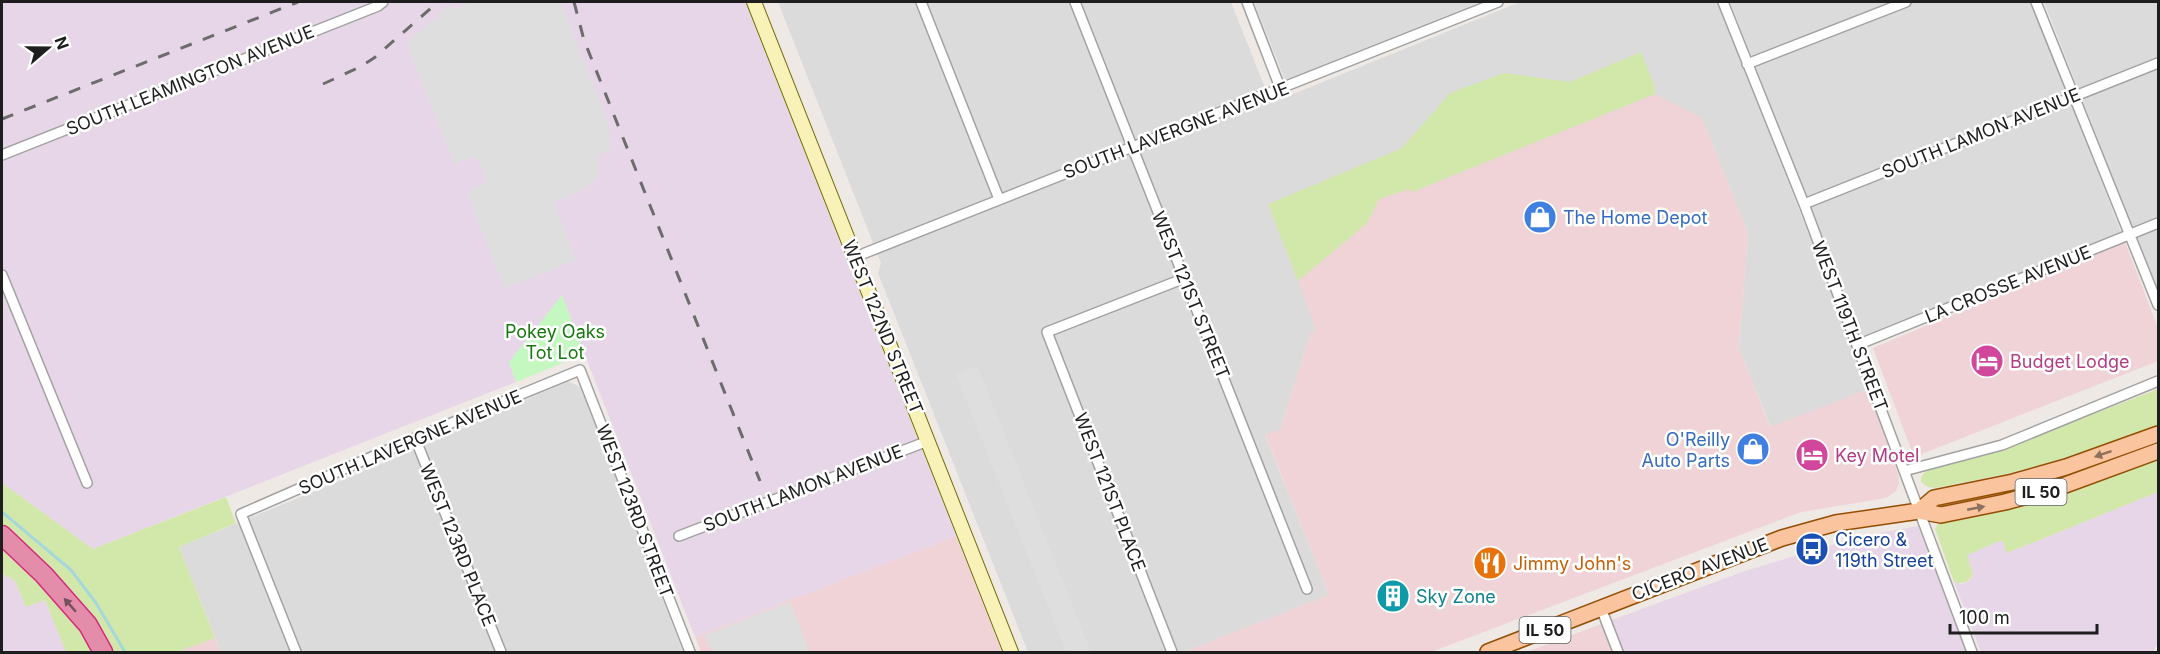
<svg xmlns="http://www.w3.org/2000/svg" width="2160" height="654" viewBox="0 0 2160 654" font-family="Inter,sans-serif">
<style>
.residential{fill:#dcdbdb}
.commercial{fill:#efd3d6}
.industrial{fill:#e7d6e7}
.grass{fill:#d2e8aa}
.park{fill:#c5f8c1}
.parking{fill:#dedede}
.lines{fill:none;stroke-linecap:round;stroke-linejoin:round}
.stream{stroke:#a5d7db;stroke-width:3}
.street-casing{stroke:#a2a2a2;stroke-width:12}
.secondary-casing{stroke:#726d07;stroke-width:16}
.primary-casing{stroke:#944e03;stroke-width:18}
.highway-casing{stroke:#d5287e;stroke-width:21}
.street{stroke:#fff;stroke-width:9}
.secondary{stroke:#f8f1b8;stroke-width:14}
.primary{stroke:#f9c49e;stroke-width:15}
.highway{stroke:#e48daa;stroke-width:18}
.rail{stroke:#6c6c6c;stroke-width:3;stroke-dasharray:12 12;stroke-linecap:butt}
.oneway{fill:#8c715e}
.oneway2{fill:#77505d}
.labels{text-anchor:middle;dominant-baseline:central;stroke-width:5;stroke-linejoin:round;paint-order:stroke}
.shield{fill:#fff;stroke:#626262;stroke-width:1.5}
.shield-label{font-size:16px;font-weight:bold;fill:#1e1e1e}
.street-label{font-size:18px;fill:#1e1e1e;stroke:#fff}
.shop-label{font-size:18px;fill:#366cbe;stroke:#fff;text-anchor:start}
.park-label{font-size:18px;fill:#15790e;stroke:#fff}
.hotel-label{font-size:18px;fill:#b23c85;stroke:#fff;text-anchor:start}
.transit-label{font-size:18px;fill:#164399;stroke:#fff;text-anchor:start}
.food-label{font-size:18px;fill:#c56008;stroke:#fff;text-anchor:start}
.culture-label{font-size:18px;fill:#0d838f;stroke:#fff;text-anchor:start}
</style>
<rect width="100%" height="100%" fill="#eee9e4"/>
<!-- residential -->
<path class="residential" d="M778,2H1231L1271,103L1520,2H1718L1869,389L1771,428L1739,348L1748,233L1702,118L1310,309L1316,330L1310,334L1280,430L1265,435L1329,595L1184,652H1028L878,273L881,263Z
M1254,2H1480L1285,80Z
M1730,2H2031L2121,232L1862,336Z
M2044,2H2158V293Z
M568,381L580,387L593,418L683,652H221L179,547L410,452Z"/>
<!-- commercial -->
<path class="commercial" d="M1655,94L1702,118L1748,233L1739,348L1770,427L1869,389L1898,474L1899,483L1896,491L1886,498L1801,512L1431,652H1184L1329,595L1265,434L1280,430L1310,334L1316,330L1298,281L1367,223L1379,199L1409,189L1412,192Z
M2125,242L2158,328V361L1914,457L1873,348Z
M956,536L1002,652H701L695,637Z
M1601,624L1612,652H1527Z
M215,638L221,652H177Z"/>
<!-- industrial -->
<path class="industrial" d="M2,2H745L956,536L695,637L562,296L509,362L516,382L93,549L2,483Z
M2158,492V642L2153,652H1981L1954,582L1962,584L1970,580L1973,574L1966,555L2002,540L2007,553Z
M1918,526L1966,652H1612L1601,624L1745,571L1861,536Z
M2,573L15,581L26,607L45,600L66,652H2Z"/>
<!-- grass -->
<path class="grass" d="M1641,52L1655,87V94L1412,192L1409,189L1379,199L1367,223L1298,281L1268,204L1402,148L1450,93L1504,73L1570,82Z
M2158,389V427L2052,462L2006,474L1935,488L1928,487L1921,482C1919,462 1964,462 1978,457C2039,435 2099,412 2158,389Z
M2158,460V492L2007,553L2002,540L1967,555L1973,574C1968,583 1964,584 1954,582L1935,529L1939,522L2049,499Z
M2,483L93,549L226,497L236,523L179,547L215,638L177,652H111C92,607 37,559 2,524Z
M2,548C37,581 68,611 94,652H66L45,600L26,607L15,581L2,573Z"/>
<!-- park -->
<path class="park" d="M562,295L584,354L516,382L509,362Z"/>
<!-- parking -->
<path class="parking" d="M472,2H561L607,118L609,129L611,150L597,155L600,166L598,177L587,188L554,202L576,260L504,288L466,192L487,182L476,156L454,164L406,44L449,5L453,9Z
M977,366L1091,652H1066L956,374Z
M790,602L810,652H712L705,635Z"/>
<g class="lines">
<!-- stream -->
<path class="stream" d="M2,512L71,570L96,603L125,652"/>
<defs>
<path id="street" d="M921,2L999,199
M1075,2L1307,589
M1247,2L1281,90
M1723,2L1804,204L1972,652
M2036,2L2158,305
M1747,64L1906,2
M2,155L378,6L383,2
M1804,204L2158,63
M855,257C1069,171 1284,88 1498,2
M2,275L87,483
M1857,345L2158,223
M415,438L501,652
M1904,471L2002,445L2158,381
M679,536L928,441
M1601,608L1618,652
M296,652L241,514L415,438L580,370L690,652
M1172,652L1047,332L1185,278"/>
<path id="secondary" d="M754,2L1011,652"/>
<path id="primary" d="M1919,511L1934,498L2013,482L2066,467L2158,434
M1488,652L1782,538L1836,523L1919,511L1941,515L2005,502L2057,488L2158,451"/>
<path id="highway" d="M2,535L44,575L88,625L103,652"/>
</defs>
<!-- street casing -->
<use href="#street" class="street-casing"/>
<!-- secondary casing -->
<use href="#secondary" class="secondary-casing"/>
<!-- primary casing -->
<use href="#primary" class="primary-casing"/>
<!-- highway casing -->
<use href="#highway" class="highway-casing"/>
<!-- street -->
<use href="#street" class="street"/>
<!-- secondary -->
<use href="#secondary" class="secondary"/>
<!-- primary -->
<use href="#primary" class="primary"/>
<!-- highway -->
<use href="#highway" class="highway"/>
<!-- rail -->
<path class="rail" d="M574,2L584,40L760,481
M323,84L360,67L374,58L438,2
M2,119L298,2"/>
</g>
<!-- one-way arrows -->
<defs><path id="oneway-solid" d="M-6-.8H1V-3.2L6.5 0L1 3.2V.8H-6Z" transform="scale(1.5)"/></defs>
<g class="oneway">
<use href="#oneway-solid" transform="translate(2103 454) rotate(161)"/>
<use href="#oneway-solid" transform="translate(1976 508) rotate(-11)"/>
</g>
<use class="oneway2" href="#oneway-solid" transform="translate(70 605) rotate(-131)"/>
<!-- icons -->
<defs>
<symbol id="shop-disc" viewBox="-11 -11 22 22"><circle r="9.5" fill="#3f7fe0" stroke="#fff"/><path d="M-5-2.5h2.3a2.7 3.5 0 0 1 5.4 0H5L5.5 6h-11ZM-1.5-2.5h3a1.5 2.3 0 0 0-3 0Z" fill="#fff"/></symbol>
<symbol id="hotel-disc" viewBox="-11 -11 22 22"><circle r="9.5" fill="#d1479c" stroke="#fff"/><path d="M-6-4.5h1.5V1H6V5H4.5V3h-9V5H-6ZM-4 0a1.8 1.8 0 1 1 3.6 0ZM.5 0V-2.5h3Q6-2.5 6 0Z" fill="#fff"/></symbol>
<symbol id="bus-disc" viewBox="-11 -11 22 22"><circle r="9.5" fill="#1a4fb4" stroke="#fff"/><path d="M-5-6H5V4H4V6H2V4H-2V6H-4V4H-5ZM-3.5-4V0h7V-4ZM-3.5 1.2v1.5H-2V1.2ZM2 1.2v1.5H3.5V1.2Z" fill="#fff"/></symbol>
<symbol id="restaurant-disc" viewBox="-11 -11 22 22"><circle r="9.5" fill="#e8710a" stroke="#fff"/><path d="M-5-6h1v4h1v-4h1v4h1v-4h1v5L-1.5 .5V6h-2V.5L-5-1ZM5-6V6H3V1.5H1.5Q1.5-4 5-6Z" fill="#fff"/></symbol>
<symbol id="building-disc" viewBox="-11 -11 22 22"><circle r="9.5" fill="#0f9aa8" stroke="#fff"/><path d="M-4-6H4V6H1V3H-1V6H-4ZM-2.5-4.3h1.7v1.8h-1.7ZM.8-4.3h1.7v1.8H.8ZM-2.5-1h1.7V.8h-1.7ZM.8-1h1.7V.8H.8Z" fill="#fff"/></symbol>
</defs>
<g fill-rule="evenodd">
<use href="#shop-disc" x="1521" y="198" width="38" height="38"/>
<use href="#hotel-disc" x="1968" y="342" width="38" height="38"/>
<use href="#shop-disc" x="1734" y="430" width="38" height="38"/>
<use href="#hotel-disc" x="1793" y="436" width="38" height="38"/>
<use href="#bus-disc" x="1793" y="530" width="38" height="38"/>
<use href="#restaurant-disc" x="1471" y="544" width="38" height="38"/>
<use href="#building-disc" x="1374" y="577" width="38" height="38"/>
</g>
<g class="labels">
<!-- shield labels -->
<g class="shield">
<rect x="2015.5" y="479" width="51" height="26" rx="4.5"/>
<rect x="1519.5" y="617" width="51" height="26" rx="4.5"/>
</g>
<g class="shield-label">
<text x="2041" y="492">IL 50</text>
<text x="1545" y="630">IL 50</text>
</g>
<!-- street labels -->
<g class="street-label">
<text transform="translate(190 80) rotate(-22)">SOUTH LEAMINGTON AVENUE</text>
<text transform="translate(1176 130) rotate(-21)">SOUTH LAVERGNE AVENUE</text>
<text transform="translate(1981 133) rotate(-22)">SOUTH LAMON AVENUE</text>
<text transform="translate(2008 284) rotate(-22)">LA CROSSE AVENUE</text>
<text transform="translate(1191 295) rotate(68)">WEST 121ST STREET</text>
<text transform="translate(1850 326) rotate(69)">WEST 119TH STREET</text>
<text transform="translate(883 327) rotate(68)">WEST 122ND STREET</text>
<text transform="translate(410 442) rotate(-23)">SOUTH LAVERGNE AVENUE</text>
<text transform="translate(803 488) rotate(-21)">SOUTH LAMON AVENUE</text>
<text transform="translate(1110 492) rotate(69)">WEST 121ST PLACE</text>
<text transform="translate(635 511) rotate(69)">WEST 123RD STREET</text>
<text transform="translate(458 545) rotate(68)">WEST 123RD PLACE</text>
<text transform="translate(1700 569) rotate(-21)">CICERO AVENUE</text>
</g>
<!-- shop labels -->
<g class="shop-label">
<text x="1563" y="217">The Home Depot</text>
<text x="1730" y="439" text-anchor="end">O'Reilly<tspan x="1730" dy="21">Auto Parts</tspan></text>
</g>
<!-- park labels -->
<g class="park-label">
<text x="555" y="331">Pokey Oaks<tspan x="555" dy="21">Tot Lot</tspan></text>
</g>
<!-- hotel labels -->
<g class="hotel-label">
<text x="2010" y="361">Budget Lodge</text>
<text x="1835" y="455">Key Motel</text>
</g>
<!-- transit labels -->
<g class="transit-label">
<text x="1835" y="539">Cicero &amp;<tspan x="1835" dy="21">119th Street</tspan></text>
</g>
<!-- food labels -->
<g class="food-label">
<text x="1513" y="563">Jimmy John's</text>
</g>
<!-- culture labels -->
<g class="culture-label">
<text x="1416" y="596">Sky Zone</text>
</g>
</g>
<!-- border -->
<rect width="2160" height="654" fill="none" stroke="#1e1e1e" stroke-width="6"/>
<!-- north arrow -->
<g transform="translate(48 48) rotate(70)" stroke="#ffffff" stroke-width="4.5" paint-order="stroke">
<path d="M0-4.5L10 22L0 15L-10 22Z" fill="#1e1e1e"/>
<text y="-9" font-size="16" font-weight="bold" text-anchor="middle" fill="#1e1e1e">N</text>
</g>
<!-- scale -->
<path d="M1950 624v9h147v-9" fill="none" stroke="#1e1e1e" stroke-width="3"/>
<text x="1959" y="624" font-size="18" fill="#1e1e1e" stroke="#ffffff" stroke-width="4.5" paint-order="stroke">100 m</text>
</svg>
